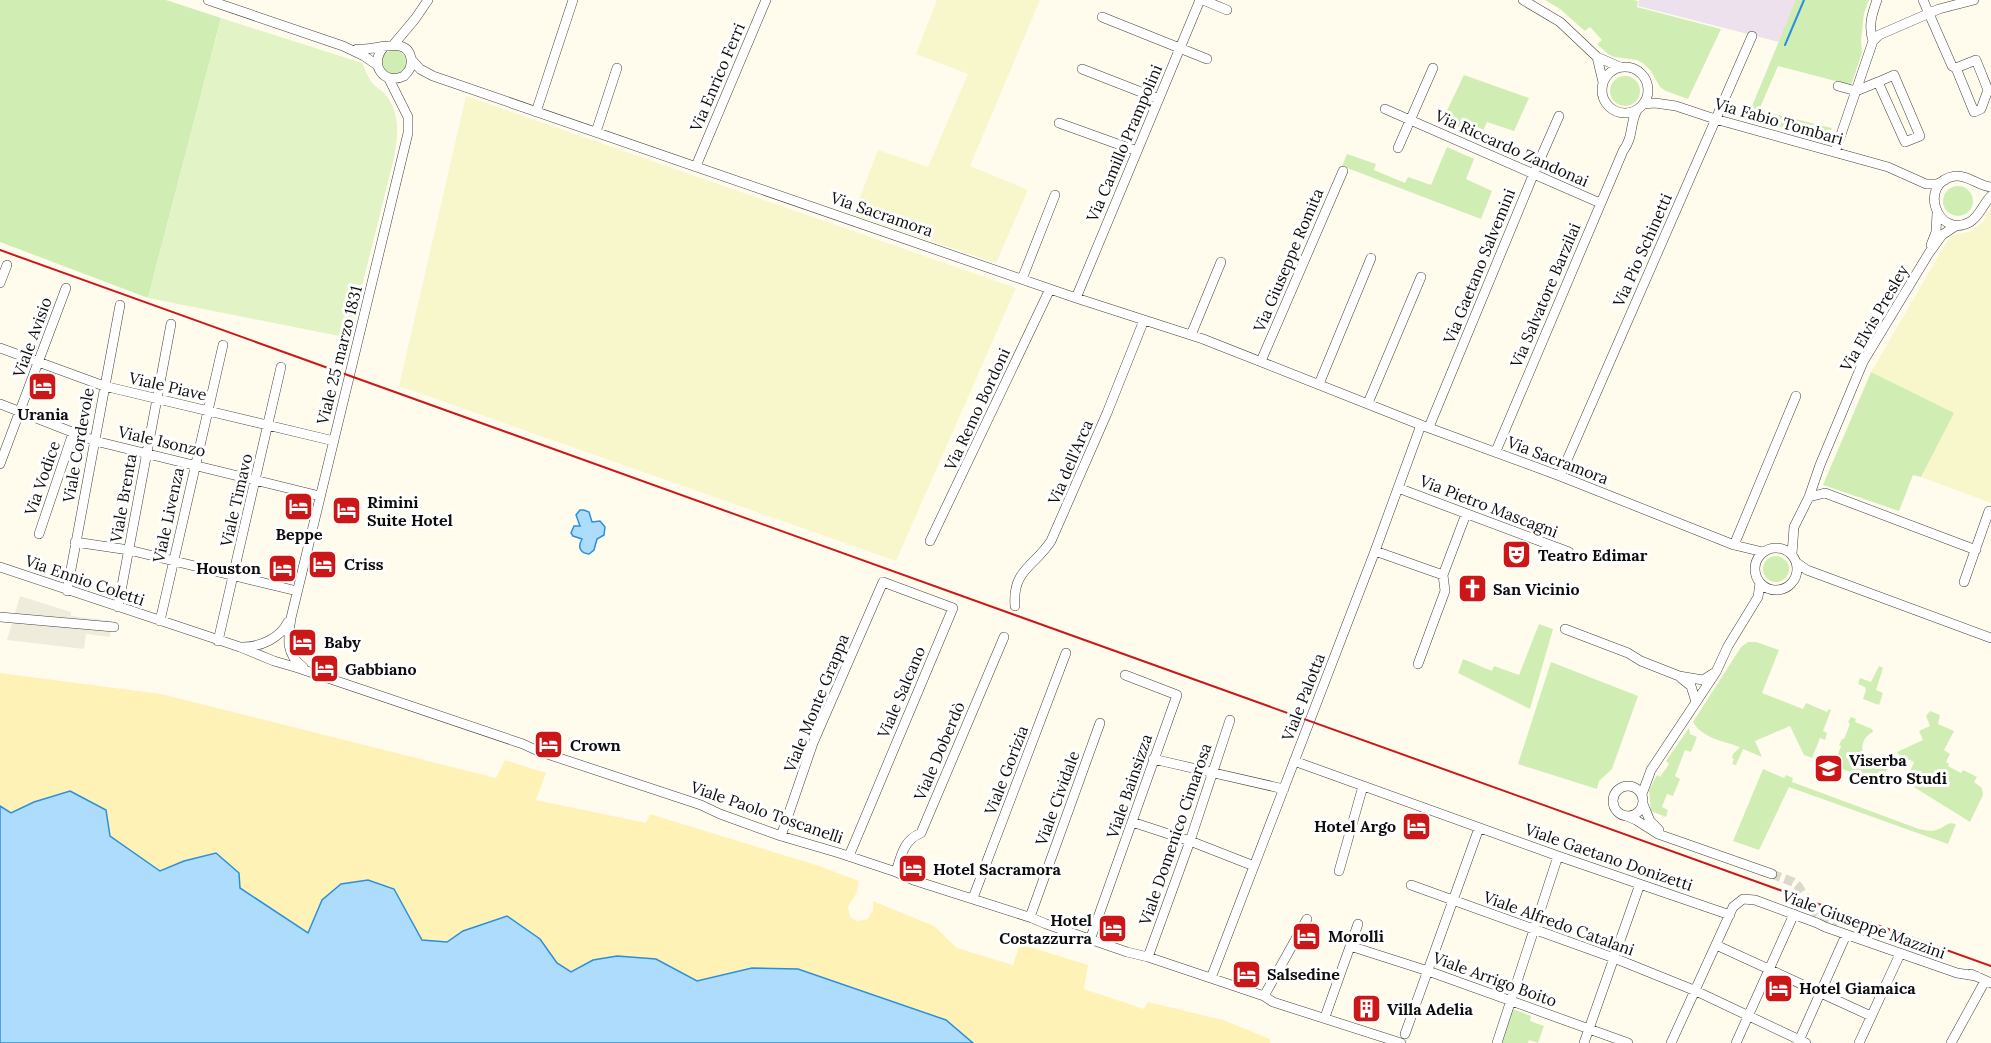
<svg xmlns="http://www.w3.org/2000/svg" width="1991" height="1043" viewBox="0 0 1991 1043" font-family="Lora,serif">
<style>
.industrial{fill:#ece1ed}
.farmland{fill:#f8f6cb}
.green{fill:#d0eeb3}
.sand{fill:#fff2b6}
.pitch{fill:#e2f4c6}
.plaza{fill:#f0ecdc}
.water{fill:#addcfc;stroke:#2c8fdb;stroke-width:1.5}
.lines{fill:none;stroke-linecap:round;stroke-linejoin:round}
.stream{stroke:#2c8fdb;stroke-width:2}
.minor-tunnel{stroke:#dbd8cc;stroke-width:9;stroke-dasharray:9 4.5;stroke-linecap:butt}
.minor-casing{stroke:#414141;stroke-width:10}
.minor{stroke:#fff;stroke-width:9}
.rail{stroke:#cc1719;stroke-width:2}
.labels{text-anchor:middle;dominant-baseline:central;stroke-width:6;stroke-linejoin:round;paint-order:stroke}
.street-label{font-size:16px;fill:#0e0e0e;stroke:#fff}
.poi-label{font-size:16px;font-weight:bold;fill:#0e0e0e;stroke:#fff;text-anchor:start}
</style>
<rect width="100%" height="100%" fill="#fffcee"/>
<!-- industrial -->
<path class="industrial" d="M1639,0H1797L1779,42L1638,6Z"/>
<!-- farmland -->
<path class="farmland" d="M937,0H1040L970,166L1028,190L996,263L853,215L878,150L928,167L968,74L916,54Z
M466,96L1016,288L896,561L399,386Z
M1991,207V503L1921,477L1953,413L1871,372L1949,238L1956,234L1969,232L1982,223Z"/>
<!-- green -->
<path class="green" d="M0,0H166L221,18L148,298L0,242Z
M1545,0H1633L1638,1L1637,7L1721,29L1688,99L1666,91L1660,87L1651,71L1644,64L1637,60L1614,57L1608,54L1597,44L1602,40L1590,27L1585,31L1560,9Z
M1796,0H1869L1864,13L1861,40L1862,53L1851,85L1778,66L1759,110L1832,128L1828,136L1824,138L1747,118Z
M382 62a12 12 0 1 1 24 0a12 12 0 1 1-24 0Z
M1464,75L1529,98L1514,131L1487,122L1480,138L1443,119Z
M1610 91a15 15 0 1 1 30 0a15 15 0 1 1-30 0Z
M1447,147L1474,159L1466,179L1492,191L1481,219L1342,166L1347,154L1376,164L1374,170L1405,183L1408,177L1431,185Z
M1943 201a15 15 0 1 1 30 0a15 15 0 1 1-30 0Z
M1871,372L1954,413L1921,477L1913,475L1899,511L1823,485Z
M1763 569a13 13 0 1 1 26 0a13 13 0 1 1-26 0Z
M1539,624L1553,629L1530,709L1458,673L1463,659L1492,671L1494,666L1519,675Z
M1748,642H1756L1779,650L1762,693L1803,709L1806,703L1827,712L1829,709L1831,710L1823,731L1827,733L1825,740L1820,738L1812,758L1804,755L1790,726L1755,741L1762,757L1743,749L1736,765L1732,764L1734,759L1732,758L1733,754L1740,747C1723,741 1702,738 1693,722L1741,647Z
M1551,662L1638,696L1612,769L1599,781L1597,789L1518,764Z
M1879,666L1883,668L1876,690L1883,693L1879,705L1863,699L1866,690L1865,687L1858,684L1860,678L1871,682Z
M1930,711L1940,715L1938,724L1954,731L1944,750L1950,754L1946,762L1949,764L1948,766L1961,773L1963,770L1977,777L1974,782L1982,788L1983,795L1970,822L1909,784L1910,782L1906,781L1914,762L1899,755L1897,752L1923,740L1919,731L1930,726L1926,716Z
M1851,717L1856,719L1855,722L1872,729L1873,732C1854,741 1862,769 1883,764L1887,769L1880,784L1860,775L1858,777L1852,775L1853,773L1838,767L1836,769L1831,767L1833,761L1835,762L1841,746L1839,745L1842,739H1844L1850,724L1848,722Z
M1689,728L1690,734L1697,737L1691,752L1685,750L1675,776L1680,779L1673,796L1667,794L1662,807L1668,810L1666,817L1651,811L1649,790L1657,775L1660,777L1669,764L1666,761Z
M1763,769L1784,778L1786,775L1793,778L1792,782L1919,829C1924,830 1931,832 1936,830C1945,828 1946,821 1956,824L1948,844L1789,787L1759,850L1733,841Z
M1513,1009L1531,1016L1530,1021L1544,1026L1538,1043L1529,1040L1528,1043H1502Z"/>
<!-- sand -->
<path class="sand" d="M0,673L161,694L496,778L505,760L546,773L536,800L646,823L650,814L816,865L859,881C858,885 857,892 855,896C848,907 846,904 851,918L858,921L868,919L873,910V901L934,926L957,948L1013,965L1020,944L1088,965L1084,989L1144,1009L1148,1002L1223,1020L1270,1039V1043H973L946,1020L752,968L697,981L656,959L593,960L571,972L557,963L540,939L463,931L447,942L421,940L406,910L341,884L322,900L308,933L240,887L184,861L160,871L110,836L34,802L11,813L0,806Z"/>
<!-- pitch -->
<path class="pitch" d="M221,18L362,63C366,70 368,79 374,85C377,88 382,90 385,94C401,114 398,135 394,158L349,338L148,298Z"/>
<!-- plaza -->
<path class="plaza" d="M20,596L71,612V616L112,621L110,637L86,634L84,649L7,640Z"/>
<!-- water -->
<path class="water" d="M580,510H584L589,512L592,522L600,521L605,527L604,535L597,539L594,550L589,554C579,553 578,546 582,539L573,536L571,533L574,526H580L576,515Z
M70,791L106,810L110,836L160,871L184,861L216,853L239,873L240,888L308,933L322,900L341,884L368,880L394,889L422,940L447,942L463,931L507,916L540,939L557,963L571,972L593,960L617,956L656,959L697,981L752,968L798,969L946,1020L973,1043H0V806L11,813L34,802Z"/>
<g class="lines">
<!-- stream -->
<path class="stream" d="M1785,45L1804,0"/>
<!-- minor-tunnel -->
<path class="minor-tunnel" d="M1772,874L1793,882L1798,886L1815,912L1837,925"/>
<defs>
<path id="minor" d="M208,0L343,46L364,56L377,65
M1203,0L1227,10
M1523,0L1560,22L1597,57L1620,67
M1923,0L1952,66L1956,68L1974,112L1981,109L1988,90L1976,60L1956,68
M1102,17L1207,59
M1873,41C1868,26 1872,14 1877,0
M394,44L415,19L428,0
M357,49C373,52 408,34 411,59C412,67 409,71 404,76C384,86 368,64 384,47
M1597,57L1603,82
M411,59L420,69L433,76L1076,298L1203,339L1421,425L1560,476L1734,545L1763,552
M1602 90a23 23 0 1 1 46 0a23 23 0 1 1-46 0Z
M1082,69L1159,99
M1838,86L1856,91L1878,82L1905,142L1920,136L1894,75L1878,82
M1643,104L1655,103L1676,106L1715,119L1888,167L1926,184H1937L1945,180
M1385,109L1600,203
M536,112L573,0
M1059,123L1137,151
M596,132L617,68
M1398,148L1433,68
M1835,152L1873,41L1879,35L1939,9L1974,0
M696,166L766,0
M1991,187C1978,186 1969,175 1955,176C1917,182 1937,240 1970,222C1980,216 1983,204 1991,196
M1931,245L1936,232L1937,213
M1022,279L1055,195
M0,283L7,265
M1076,298L1200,0
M1191,335L1221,262
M0,348L104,386L334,441
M1261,361L1343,171
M1319,384L1371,258
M1368,403L1421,277
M0,404L95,441L320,496
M1429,427L1534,173L1559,116
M1496,451L1623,151C1634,136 1629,126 1637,110
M0,464L66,288
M1560,476L1752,36
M1398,488L1569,552
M1809,497L1825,493L1976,550
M39,534L73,433
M930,541L1050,289
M75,542L129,550L297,591
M1734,545L1796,396
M1755 569a21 21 0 1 1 42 0a21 21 0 1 1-42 0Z
M1375,551L1443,575
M1792,554L1794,527L1809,497L1820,465L1863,362L1929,253L1942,235L1957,225
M1797,563L1807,570L1991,638
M0,567L240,647L274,661L298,668L523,744L538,751L701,805L720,814L781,836L839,853L896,872L913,880L1032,918L1046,924L1127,952L1148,957L1264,996L1273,1002L1401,1043
M1964,582L1989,511
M67,591L120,305
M1015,606C1012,570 1034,567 1051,541L1107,413L1144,320
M118,607L171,324
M0,617L114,627
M160,621L223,345
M1565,629L1628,653L1641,661L1679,676L1703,680L1714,673
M218,641L281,367
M243,647C261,647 280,638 288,622
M1418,664L1445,591L1443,575L1466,514
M303,667C285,654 288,638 291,618L408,133V117L389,79
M1681,678L1691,686L1696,702
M1153,759L1284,789
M1294,761L1558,856L1730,915
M1613 801a15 15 0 1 1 30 0a15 15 0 1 1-30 0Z
M1642,794L1651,770L1716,672L1728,646L1758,597L1760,583
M1643,804L1650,821L1659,830
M1624,815L1636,820L1658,834L1772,874
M1132,822L1190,841L1254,866
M781,836L813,743L883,582L953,608L849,856
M1339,871L1363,786
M896,872C901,855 904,840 921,833L1004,637
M1411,885L1614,958L1696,991L1806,1043
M973,898L1066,653
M1030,917L1100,723
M1090,940L1177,695L1125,675
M1716,945L1871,1016
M1350,946L1428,971L1628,1043
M1148,957L1190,841L1230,720
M1971,974L1991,983
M1211,978L1375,551L1421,425
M1264,996L1307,919
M1325,1017L1358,924
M1405,1034L1479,828
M1497,1043L1558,856
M1584,1043L1640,884
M1671,1043L1733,907L1743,899L1755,900L1817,923L1825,927L1957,973L1976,976
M1736,1043L1794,914
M1798,1043L1846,935
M1859,1043L1900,954
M1951,1043L1985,981"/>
</defs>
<!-- minor casing -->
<use href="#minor" class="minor-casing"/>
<!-- minor -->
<use href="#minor" class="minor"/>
<!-- rail -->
<path class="rail" d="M0,250L1991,966"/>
</g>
<!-- icons -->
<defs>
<symbol id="hotel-square" viewBox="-11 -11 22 22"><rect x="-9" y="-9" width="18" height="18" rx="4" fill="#cc1719" stroke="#fff"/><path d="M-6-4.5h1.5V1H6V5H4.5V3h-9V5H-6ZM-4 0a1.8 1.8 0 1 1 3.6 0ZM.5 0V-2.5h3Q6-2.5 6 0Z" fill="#fff"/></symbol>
<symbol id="theatre-square" viewBox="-11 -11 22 22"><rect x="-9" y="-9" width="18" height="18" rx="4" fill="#cc1719" stroke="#fff"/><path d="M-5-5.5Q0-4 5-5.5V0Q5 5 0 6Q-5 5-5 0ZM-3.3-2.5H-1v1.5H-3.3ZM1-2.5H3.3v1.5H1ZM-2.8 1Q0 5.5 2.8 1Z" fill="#fff"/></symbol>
<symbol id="church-square" viewBox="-11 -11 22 22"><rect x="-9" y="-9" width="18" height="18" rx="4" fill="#cc1719" stroke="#fff"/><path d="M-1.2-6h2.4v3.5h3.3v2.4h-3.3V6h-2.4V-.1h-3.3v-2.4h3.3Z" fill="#fff"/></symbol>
<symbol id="school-square" viewBox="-11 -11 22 22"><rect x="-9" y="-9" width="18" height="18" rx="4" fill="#cc1719" stroke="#fff"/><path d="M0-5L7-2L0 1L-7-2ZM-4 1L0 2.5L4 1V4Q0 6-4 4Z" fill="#fff"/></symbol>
<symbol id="building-square" viewBox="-11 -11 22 22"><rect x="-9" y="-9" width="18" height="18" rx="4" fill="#cc1719" stroke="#fff"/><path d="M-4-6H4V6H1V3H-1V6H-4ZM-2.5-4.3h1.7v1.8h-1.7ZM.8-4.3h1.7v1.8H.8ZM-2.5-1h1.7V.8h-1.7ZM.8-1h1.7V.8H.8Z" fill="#fff"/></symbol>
</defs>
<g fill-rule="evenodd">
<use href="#hotel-square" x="26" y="370" width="33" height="33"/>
<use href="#hotel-square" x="282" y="490" width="33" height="33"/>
<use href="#hotel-square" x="330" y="494" width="33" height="33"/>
<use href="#theatre-square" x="1500" y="538" width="33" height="33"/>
<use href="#hotel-square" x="306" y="548" width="33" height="33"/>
<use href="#hotel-square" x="266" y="552" width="33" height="33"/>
<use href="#church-square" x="1456" y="572" width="33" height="33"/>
<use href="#hotel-square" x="286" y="626" width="33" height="33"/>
<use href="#hotel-square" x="308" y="652" width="33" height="33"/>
<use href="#hotel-square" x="532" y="728" width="33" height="33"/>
<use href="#school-square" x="1812" y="752" width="33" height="33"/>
<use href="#hotel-square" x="1400" y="810" width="33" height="33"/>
<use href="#hotel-square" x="896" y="852" width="33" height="33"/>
<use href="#hotel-square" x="1096" y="912" width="33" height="33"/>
<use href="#hotel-square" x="1290" y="920" width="33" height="33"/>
<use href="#hotel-square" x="1230" y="958" width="33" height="33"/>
<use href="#hotel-square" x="1762" y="972" width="33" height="33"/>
<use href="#building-square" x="1350" y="992" width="33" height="33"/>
</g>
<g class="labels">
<!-- street labels -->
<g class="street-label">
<text transform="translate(717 77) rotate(-67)">Via Enrico Ferri</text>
<text transform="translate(1779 121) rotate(16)">Via Fabio Tombari</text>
<text transform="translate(1124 143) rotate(-67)">Via Camillo Prampolini</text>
<text transform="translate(1512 148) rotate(24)">Via Riccardo Zandonai</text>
<text transform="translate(882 214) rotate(19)">Via Sacramora</text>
<text transform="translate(1642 250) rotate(-66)">Via Pio Schinetti</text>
<text transform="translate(1288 260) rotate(-67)">Via Giuseppe Romita</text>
<text transform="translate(1479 266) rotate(-68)">Via Gaetano Salvemini</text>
<text transform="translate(1545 295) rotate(-67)">Via Salvatore Barzilai</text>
<text transform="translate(1874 318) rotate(-60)">Via Elvis Presley</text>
<text transform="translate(32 337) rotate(-70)">Viale Avisio</text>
<text transform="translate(339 355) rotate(-76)">Viale 25 marzo 1831</text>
<text transform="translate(168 386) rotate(13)">Viale Piave</text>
<text transform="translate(977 409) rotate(-65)">Via Remo Bordoni</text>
<text transform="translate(162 441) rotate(13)">Viale Isonzo</text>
<text transform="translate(78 445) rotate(-80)">Viale Cordevole</text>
<text transform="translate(1558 460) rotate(21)">Via Sacramora</text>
<text transform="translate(1070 462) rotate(-67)">Via dell'Arca</text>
<text transform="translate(42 478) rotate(-71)">Via Vodice</text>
<text transform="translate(123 498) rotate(-80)">Viale Brenta</text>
<text transform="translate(236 500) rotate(-77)">Viale Timavo</text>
<text transform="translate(1489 506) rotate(21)">Via Pietro Mascagni</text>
<text transform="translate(168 515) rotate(-78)">Viale Livenza</text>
<text transform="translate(85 580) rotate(19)">Via Ennio Coletti</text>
<text transform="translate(901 692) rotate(-67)">Viale Salcano</text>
<text transform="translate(1303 697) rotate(-69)">Viale Palotta</text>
<text transform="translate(816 703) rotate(-68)">Viale Monte Grappa</text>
<text transform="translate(939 751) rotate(-67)">Viale Doberdò</text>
<text transform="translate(1006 770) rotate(-69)">Viale Gorizia</text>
<text transform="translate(1129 786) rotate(-71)">Viale Bainsizza</text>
<text transform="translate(1057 798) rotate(-70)">Viale Cividale</text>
<text transform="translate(767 812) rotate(19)">Viale Paolo Toscanelli</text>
<text transform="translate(1175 834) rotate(-71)">Viale Domenico Cimarosa</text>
<text transform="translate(1609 857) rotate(19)">Viale Gaetano Donizetti</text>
<text transform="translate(1559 923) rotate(20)">Viale Alfredo Catalani</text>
<text transform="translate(1864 924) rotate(20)">Viale Giuseppe Mazzini</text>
<text transform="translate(1495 979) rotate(20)">Viale Arrigo Boito</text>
</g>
<!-- poi labels -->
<g class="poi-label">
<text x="43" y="414" text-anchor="middle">Urania</text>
<text x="367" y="502">Rimini<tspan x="367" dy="18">Suite Hotel</tspan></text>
<text x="299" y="534" text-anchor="middle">Beppe</text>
<text x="1538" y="555">Teatro Edimar</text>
<text x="344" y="564">Criss</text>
<text x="261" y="568" text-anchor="end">Houston</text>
<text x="1493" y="589">San Vicinio</text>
<text x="324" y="642">Baby</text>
<text x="345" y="669">Gabbiano</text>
<text x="570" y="745">Crown</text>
<text x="1849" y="760">Viserba<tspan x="1849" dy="18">Centro Studi</tspan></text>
<text x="1396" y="826" text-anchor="end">Hotel Argo</text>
<text x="933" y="869">Hotel Sacramora</text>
<text x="1092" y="920" text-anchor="end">Hotel<tspan x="1092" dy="18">Costazzurra</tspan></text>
<text x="1328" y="936">Morolli</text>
<text x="1267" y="974">Salsedine</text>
<text x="1799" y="988">Hotel Giamaica</text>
<text x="1387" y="1009">Villa Adelia</text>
</g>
</g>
</svg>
